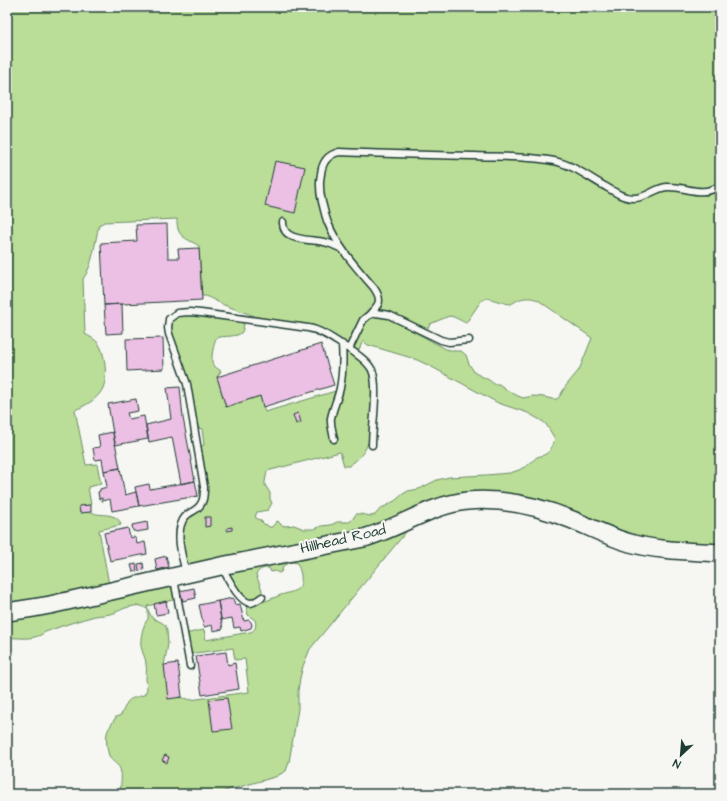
<svg xmlns="http://www.w3.org/2000/svg" width="727" height="801" viewBox="0 0 727 801" font-family="'Architects Daughter',sans-serif">
<style>
.green{fill:#bade98;stroke:#6c8e66;fill-rule:evenodd}
.building{fill:#ecbfe4;stroke:#1f3d34}
.lines{fill:none;stroke-linecap:round;stroke-linejoin:round}
.lane-casing{stroke:#1f3d34;stroke-width:9}
.secondary-casing{stroke:#1f3d34;stroke-width:20}
.lane{stroke:#f6f6f2;stroke-width:6}
.secondary{stroke:#f6f6f2;stroke-width:17}
.labels{text-anchor:middle;dominant-baseline:central;stroke-width:4;stroke-linejoin:round;paint-order:stroke}
.street-label{font-size:15px;fill:#1f3d34;stroke:#f6f6f2}
</style>
<rect width="100%" height="100%" fill="#f6f6f2"/>
<filter id="ink" filterUnits="userSpaceOnUse"><feTurbulence type="fractalNoise" baseFrequency=".025" numOctaves="2"/><feDisplacementMap in="SourceGraphic" scale="8" xChannelSelector="R" yChannelSelector="G"/><feConvolveMatrix kernelMatrix="1 2 1 2 8 2 1 2 1" color-interpolation-filters="sRGB"/></filter>
<g filter="url(#ink)">
<!-- green -->
<path class="green" d="M7,7H720V552L673,550L514,502L411,518L186,574L184,564L181,524L203,501L198,448L204,445L202,429L194,427L188,391L168,323L177,313L241,318L244,325C243,328 243,330 242,332C237,338 224,335 216,338C214,344 210,359 213,365C215,367 218,369 221,371L217,377L226,407L260,396L265,412L339,390L343,354L349,349L320,332L263,319L224,305L206,296H202L199,246C192,241 180,238 178,229C177,226 177,222 177,219L104,222L99,225C95,241 93,266 83,279L85,334C90,337 95,339 98,343C105,351 108,378 103,388C98,399 85,406 75,410L86,465L97,464L101,484L88,487L91,505L79,506L80,513C83,513 87,511 90,512C92,512 94,513 96,514C105,515 119,514 121,525L99,530L110,590L7,611ZM487,298C492,299 509,305 511,304C513,303 515,302 516,301C523,297 531,297 538,300L592,338L579,370L565,387L560,396L557,399H552L544,397L533,396L523,398L518,396L508,391L499,384H494L489,380L475,373L469,364L466,355L461,351H455L446,349L407,328L422,330L428,328L430,324L449,316L454,317L466,323L481,301ZM363,341L368,345L415,359L430,366L498,403L528,413L542,421L546,424L555,439L550,451L544,455L537,457L528,465L519,470L510,473L486,475L449,477L437,480L419,489L408,491L403,494L396,500L386,506L381,508L375,515L371,516L360,514H356L352,520L349,522H337L331,525L321,526L314,529H304L294,525L285,526L281,525L278,521L276,522L272,527H269L267,525L264,524L261,521L255,517L257,512L268,510L272,503L270,499V493L265,485V482L267,471L340,452L344,466H349C358,459 364,454 368,443H372L374,376L357,354Z
M411,526L310,649L303,666L300,678L298,691V709L289,762L286,771L275,777L225,791L218,794H120C120,786 123,777 120,769C119,765 113,762 110,758C107,752 105,736 108,730C109,728 110,727 111,725C113,722 114,720 116,717L121,715C129,699 125,700 144,695C148,689 147,687 146,680C146,675 147,670 146,664C146,658 142,653 141,646C140,639 143,624 148,619V610C144,606 139,605 134,606C126,607 120,610 114,613C108,615 101,615 95,616C80,620 64,625 48,631C44,632 42,635 38,636C27,640 17,637 7,638V612L173,578L177,599L147,606L148,610L152,618L161,622L165,625L167,630L168,644L164,665L178,697L188,699L190,700L249,692L245,659L235,660L233,648L188,654L184,634L204,630L206,640L250,632C255,631 257,626 255,620L248,615L245,601L221,566ZM292,562L297,563C299,567 300,570 301,575C303,591 294,591 281,595C275,597 269,600 263,602L261,597L262,590L256,575C258,570 262,568 269,568L271,572L275,571L279,573L281,572L284,565Z"/>
<!-- building -->
<path class="building" d="M275,161L305,167L295,213L265,206Z
M167,224L168,258H179L178,249L199,248L202,300L104,305L101,243L137,241L136,225Z
M122,304L123,333L106,334L104,305Z
M163,338L164,369L127,371L126,339Z
M321,344L334,385L263,407L260,396L226,407L217,377Z
M180,387L183,418L195,481L181,484L172,437L149,442L146,425L171,419L167,388Z
M136,399L138,411L127,413L129,419L144,416L148,439L115,445L108,404Z
M298,413L301,422L296,424L293,415Z
M113,432L120,468L104,471L102,459L95,460L93,448L100,447L98,435Z
M120,468L125,495L136,492L139,506L112,511L110,499L102,501V498L99,499L98,492L100,491V489L107,487L104,471Z
M195,481L198,496L139,506L135,487L149,484L150,489Z
M91,505V512L80,513L79,506Z
M205,517H210V526L205,527Z
M147,522L148,530L136,532L135,531H133L132,525Z
M232,527V530L227,531V528Z
M128,528L130,538L134,537L136,539L137,544L145,542L147,554L110,561L104,533Z
M166,556L169,567L157,570L155,559Z
M143,563L144,570L139,571L138,564Z
M136,564L137,571L133,572L131,565Z
M194,588L196,598L183,601L180,591Z
M233,598L235,605L240,604L244,621L249,620L251,622L252,625L251,628L241,631L240,627L234,628L232,618L221,620L218,601Z
M166,601L168,613L156,615L154,604Z
M218,601L223,629L213,631L212,625L204,627L199,605Z
M226,652L228,665L235,663L239,689L202,695L196,656Z
M178,663L182,697L168,699L164,665Z
M227,698L232,729L213,731L209,700Z
M165,755L169,757L167,763L162,760Z"/>
<g class="lines">
<defs>
<path id="lane" d="M283,222C282,242 311,239 324,242C330,243 336,246 342,249
M369,315C379,305 383,301 374,288C357,268 338,248 328,223C325,216 324,209 322,202C320,193 319,183 321,174C322,163 327,155 339,152C384,154 430,155 475,156C501,157 529,156 554,161C574,165 591,179 608,188C616,193 624,198 633,198C646,199 654,188 667,187C687,186 699,198 720,186
M349,349L363,320L369,315L376,313L389,315L441,340L449,342L469,340
M334,439C333,432 330,425 331,418C333,408 338,398 340,388C343,373 343,359 342,344
M222,567C227,576 239,603 251,603C255,602 259,599 262,597
M186,572C182,558 174,530 185,517C188,513 192,512 195,510C204,504 204,496 204,487L187,384L169,334L168,328L169,319L177,313L189,312L201,313L308,328C321,330 333,339 344,346C354,352 367,360 372,370C379,385 372,427 372,445
M174,579L190,666"/>
<path id="secondary" d="M7,612L33,608L50,605L221,566L364,538C399,528 430,505 467,501C502,498 538,506 570,519C590,527 609,537 630,543C659,551 690,551 720,553"/>
</defs>
<!-- lane casing -->
<use href="#lane" class="lane-casing"/>
<!-- secondary casing -->
<use href="#secondary" class="secondary-casing"/>
<!-- lane -->
<use href="#lane" class="lane"/>
<!-- secondary -->
<use href="#secondary" class="secondary"/>
</g>
</g>
<g class="labels">
<!-- street labels -->
<g class="street-label">
<text transform="translate(343 539) rotate(-13)">Hillhead Road</text>
</g>
</g>
<!-- margin -->
<rect width="727" height="801" fill="none" stroke="#f6f6f2" stroke-width="24"/>
<rect x="12" y="12" width="703" height="777" fill="none" stroke="#1f3d34" stroke-width="1.5" filter="url(#ink)"/>
<!-- north arrow -->
<g transform="translate(681 755) rotate(206)" stroke="#f6f6f2" stroke-width="3" paint-order="stroke">
<path d="M0-3L7 15L0 10L-7 15Z" fill="#1f3d34"/>
<text y="-6" font-size="11" font-weight="bold" text-anchor="middle" fill="#1f3d34">N</text>
</g>
</svg>
